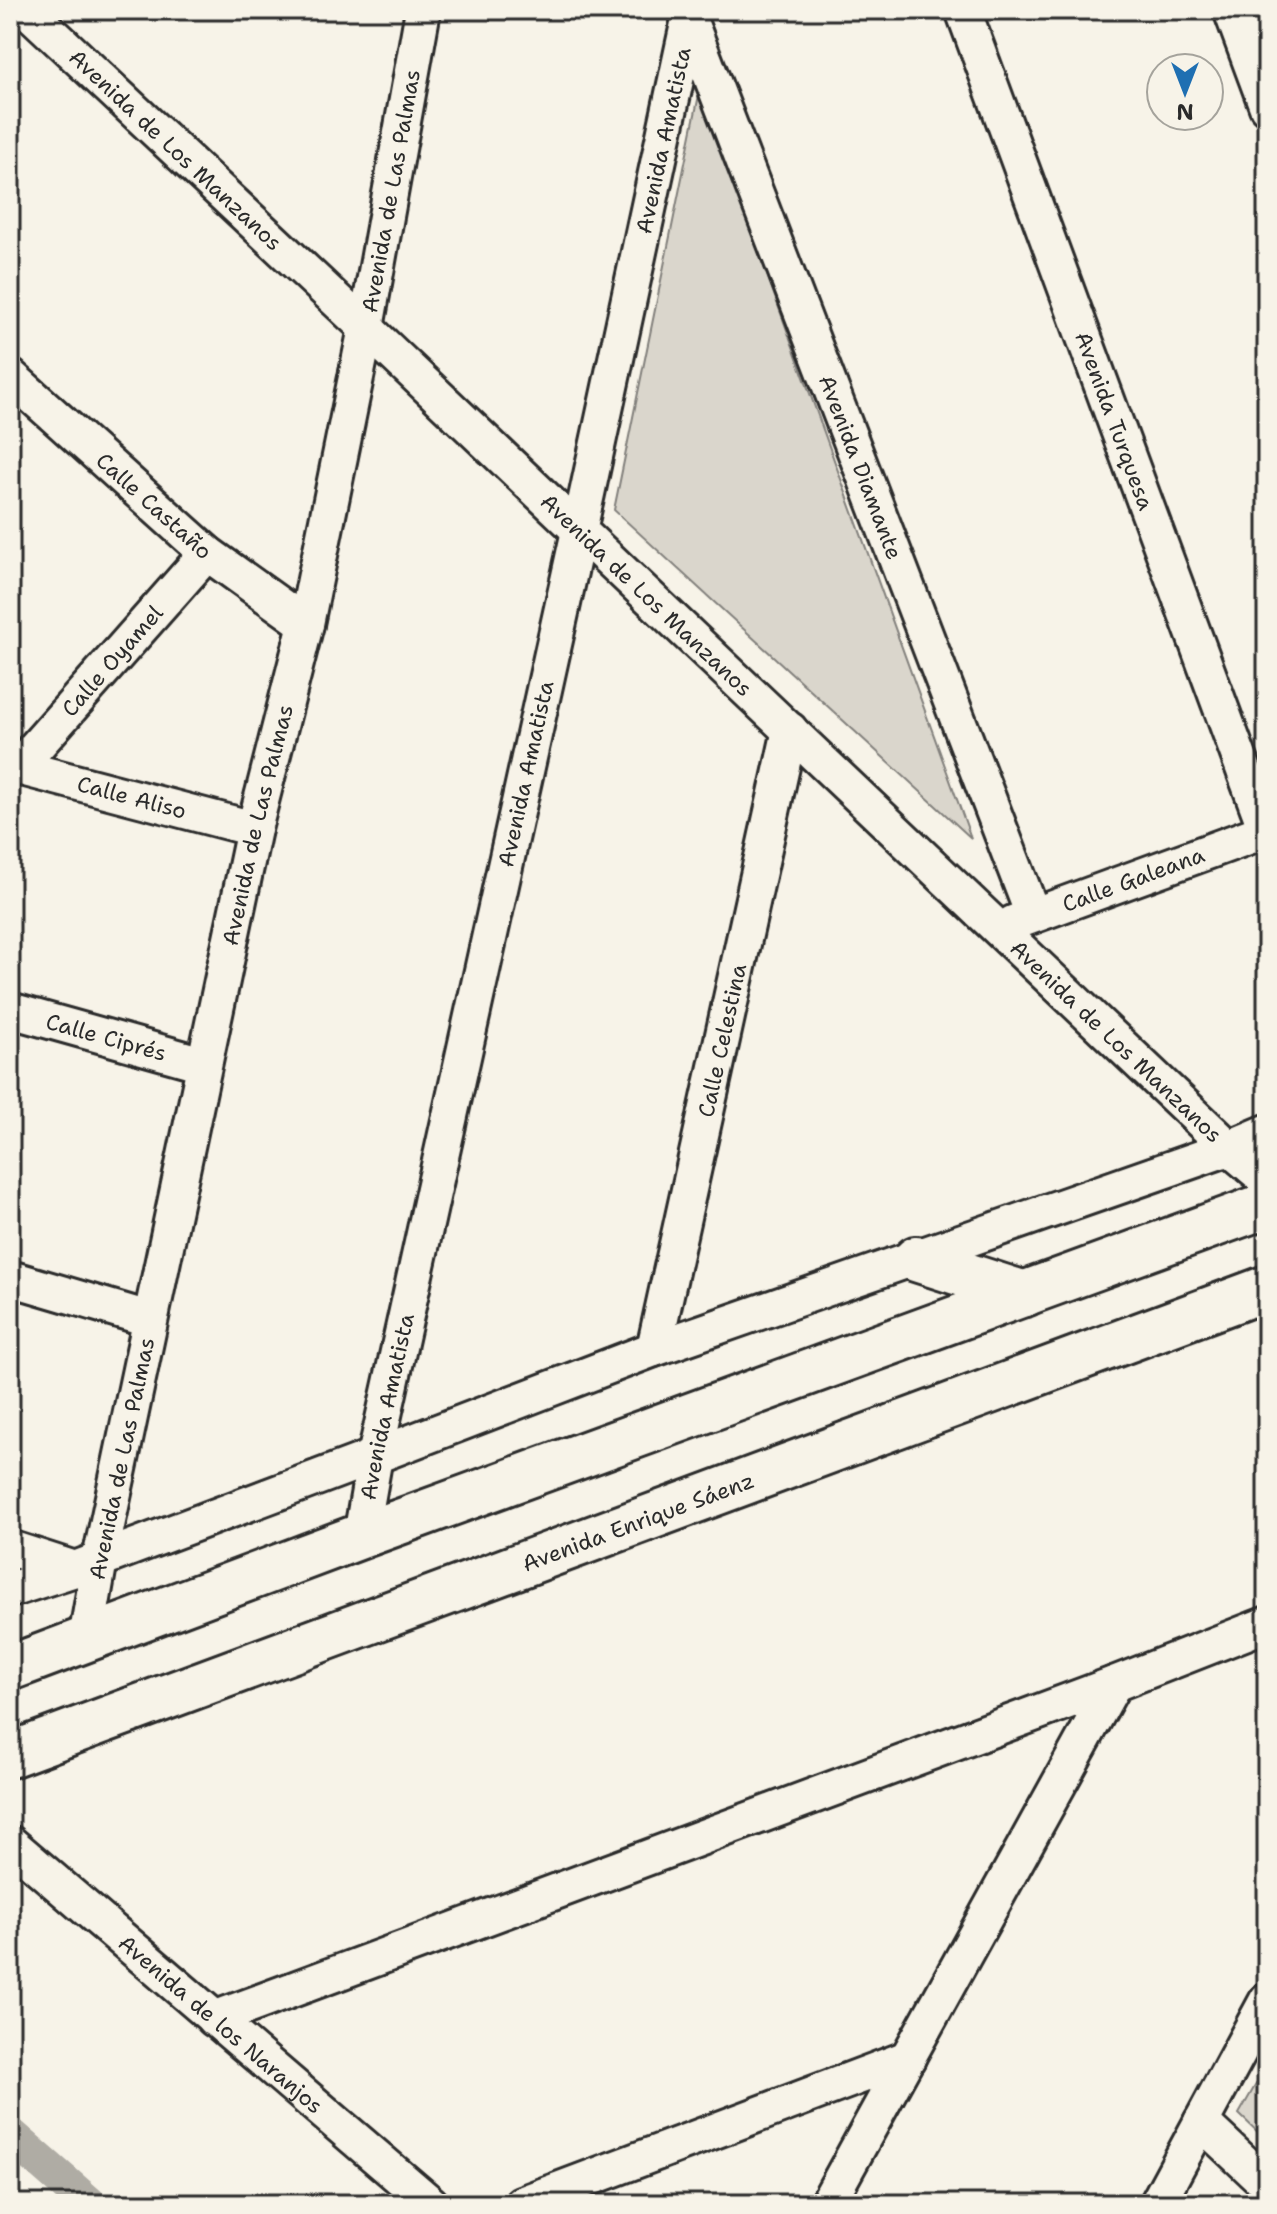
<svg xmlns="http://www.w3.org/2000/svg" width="1277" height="2214" viewBox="0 0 1277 2214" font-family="'Shantell Sans',sans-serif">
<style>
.green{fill:#dad6cc;stroke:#82807c;stroke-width:2}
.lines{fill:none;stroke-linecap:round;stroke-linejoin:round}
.canal{stroke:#afaca4;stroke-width:36}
.minor-casing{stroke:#2b2b2b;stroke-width:40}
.tertiary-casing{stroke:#2b2b2b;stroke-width:50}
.minor{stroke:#f7f3e8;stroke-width:34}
.tertiary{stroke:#f7f3e8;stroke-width:44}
.labels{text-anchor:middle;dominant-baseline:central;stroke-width:7;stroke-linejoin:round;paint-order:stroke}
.street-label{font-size:22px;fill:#2b2b2b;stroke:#f7f3e8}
</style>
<rect width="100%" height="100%" fill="#f7f3e8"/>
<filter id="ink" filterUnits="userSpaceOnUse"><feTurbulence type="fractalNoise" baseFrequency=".0125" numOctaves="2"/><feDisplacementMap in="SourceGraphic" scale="16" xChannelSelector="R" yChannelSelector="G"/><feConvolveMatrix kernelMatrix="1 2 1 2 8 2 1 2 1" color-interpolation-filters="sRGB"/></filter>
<g filter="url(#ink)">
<!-- green -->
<path class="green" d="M700,90L971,838L614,510Z
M1267,2065V2141L1239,2114Z"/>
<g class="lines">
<!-- canal -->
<path class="canal" d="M10,2135L89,2204"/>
<defs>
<g id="minor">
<path id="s1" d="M27,10L366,328L1229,1148L1267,1180"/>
<path id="s2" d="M963,10L1266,830"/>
<path d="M1231,10L1267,107"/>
<path id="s3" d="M689,19L1033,915"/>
<path d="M1240,32L1267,22"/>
<path id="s4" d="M10,376L207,553L306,624"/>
<path id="s5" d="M10,765L254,829"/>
<path id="s6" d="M18,767L207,553"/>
<path id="s7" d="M1013,923L1267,830"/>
<path id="s8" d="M10,1010L203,1064"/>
<path d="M10,1278L149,1319"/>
<path id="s9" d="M654,1349L790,730"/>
<path id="s10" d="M361,1536L375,1456L579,531L691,10"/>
<path d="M10,1548L75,1569"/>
<path d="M10,1590L75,1569L375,1456L654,1349L1229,1148L1267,1132"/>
<path id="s11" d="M86,1639L100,1559L254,829L306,624L366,328L423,10"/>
<path id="s12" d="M10,1843L431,2204"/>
<path d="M214,2019L1114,1684L1267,1624"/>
<path d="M1201,2122L1267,2184"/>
<path d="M521,2204L908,2058"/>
<path d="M827,2204L1114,1684"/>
<path d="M1157,2204L1267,2000"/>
</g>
<g id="tertiary">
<path d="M916,1259L1025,1294"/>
<path d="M10,1668L361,1536L1267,1205"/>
<path id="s13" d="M10,1755L1267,1288"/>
</g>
</defs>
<!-- minor casing -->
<use href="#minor" class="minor-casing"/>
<!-- tertiary casing -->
<use href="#tertiary" class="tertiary-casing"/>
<!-- minor -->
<use href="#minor" class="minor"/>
<!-- tertiary -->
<use href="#tertiary" class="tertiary"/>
</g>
</g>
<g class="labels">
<!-- street labels -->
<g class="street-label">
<text stroke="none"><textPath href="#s10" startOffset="1428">Avenida Amatista</textPath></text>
<text stroke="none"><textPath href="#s1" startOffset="204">Avenida de Los Manzanos</textPath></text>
<text stroke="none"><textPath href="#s11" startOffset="1480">Avenida de Las Palmas</textPath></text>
<text stroke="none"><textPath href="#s2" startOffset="438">Avenida Turquesa</textPath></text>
<text stroke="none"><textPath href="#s3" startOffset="480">Avenida Diamante</textPath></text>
<text stroke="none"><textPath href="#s4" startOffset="194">Calle Castaño</textPath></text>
<text stroke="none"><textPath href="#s1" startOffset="852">Avenida de Los Manzanos</textPath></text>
<text stroke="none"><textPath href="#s6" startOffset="142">Calle Oyamel</textPath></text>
<text stroke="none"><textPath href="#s10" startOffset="780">Avenida Amatista</textPath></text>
<text stroke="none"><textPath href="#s5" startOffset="126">Calle Aliso</textPath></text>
<text stroke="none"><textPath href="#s11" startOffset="832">Avenida de Las Palmas</textPath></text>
<text stroke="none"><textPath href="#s7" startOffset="128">Calle Galeana</textPath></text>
<text stroke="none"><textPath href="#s8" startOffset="100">Calle Ciprés</textPath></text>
<text stroke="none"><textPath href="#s9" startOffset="316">Calle Celestina</textPath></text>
<text stroke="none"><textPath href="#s1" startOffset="1500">Avenida de Los Manzanos</textPath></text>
<text stroke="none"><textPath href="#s10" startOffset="132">Avenida Amatista</textPath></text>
<text stroke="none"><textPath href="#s11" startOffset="184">Avenida de Las Palmas</textPath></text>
<text stroke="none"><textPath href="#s13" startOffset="670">Avenida Enrique Sáenz</textPath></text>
<text stroke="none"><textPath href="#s12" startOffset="278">Avenida de los Naranjos</textPath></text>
</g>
</g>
<!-- margin -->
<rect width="1277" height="2214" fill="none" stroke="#f7f3e8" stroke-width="40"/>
<rect x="20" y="20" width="1237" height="2174" fill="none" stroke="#2b2b2b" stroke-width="3" filter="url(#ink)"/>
<!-- north arrow -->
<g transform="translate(1185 92) rotate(180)"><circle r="38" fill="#f7f3e8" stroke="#a5a39c" stroke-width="2"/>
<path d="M0-6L14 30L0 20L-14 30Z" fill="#1f6fb2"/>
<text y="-12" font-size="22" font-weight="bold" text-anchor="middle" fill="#2b2b2b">N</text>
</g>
</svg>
